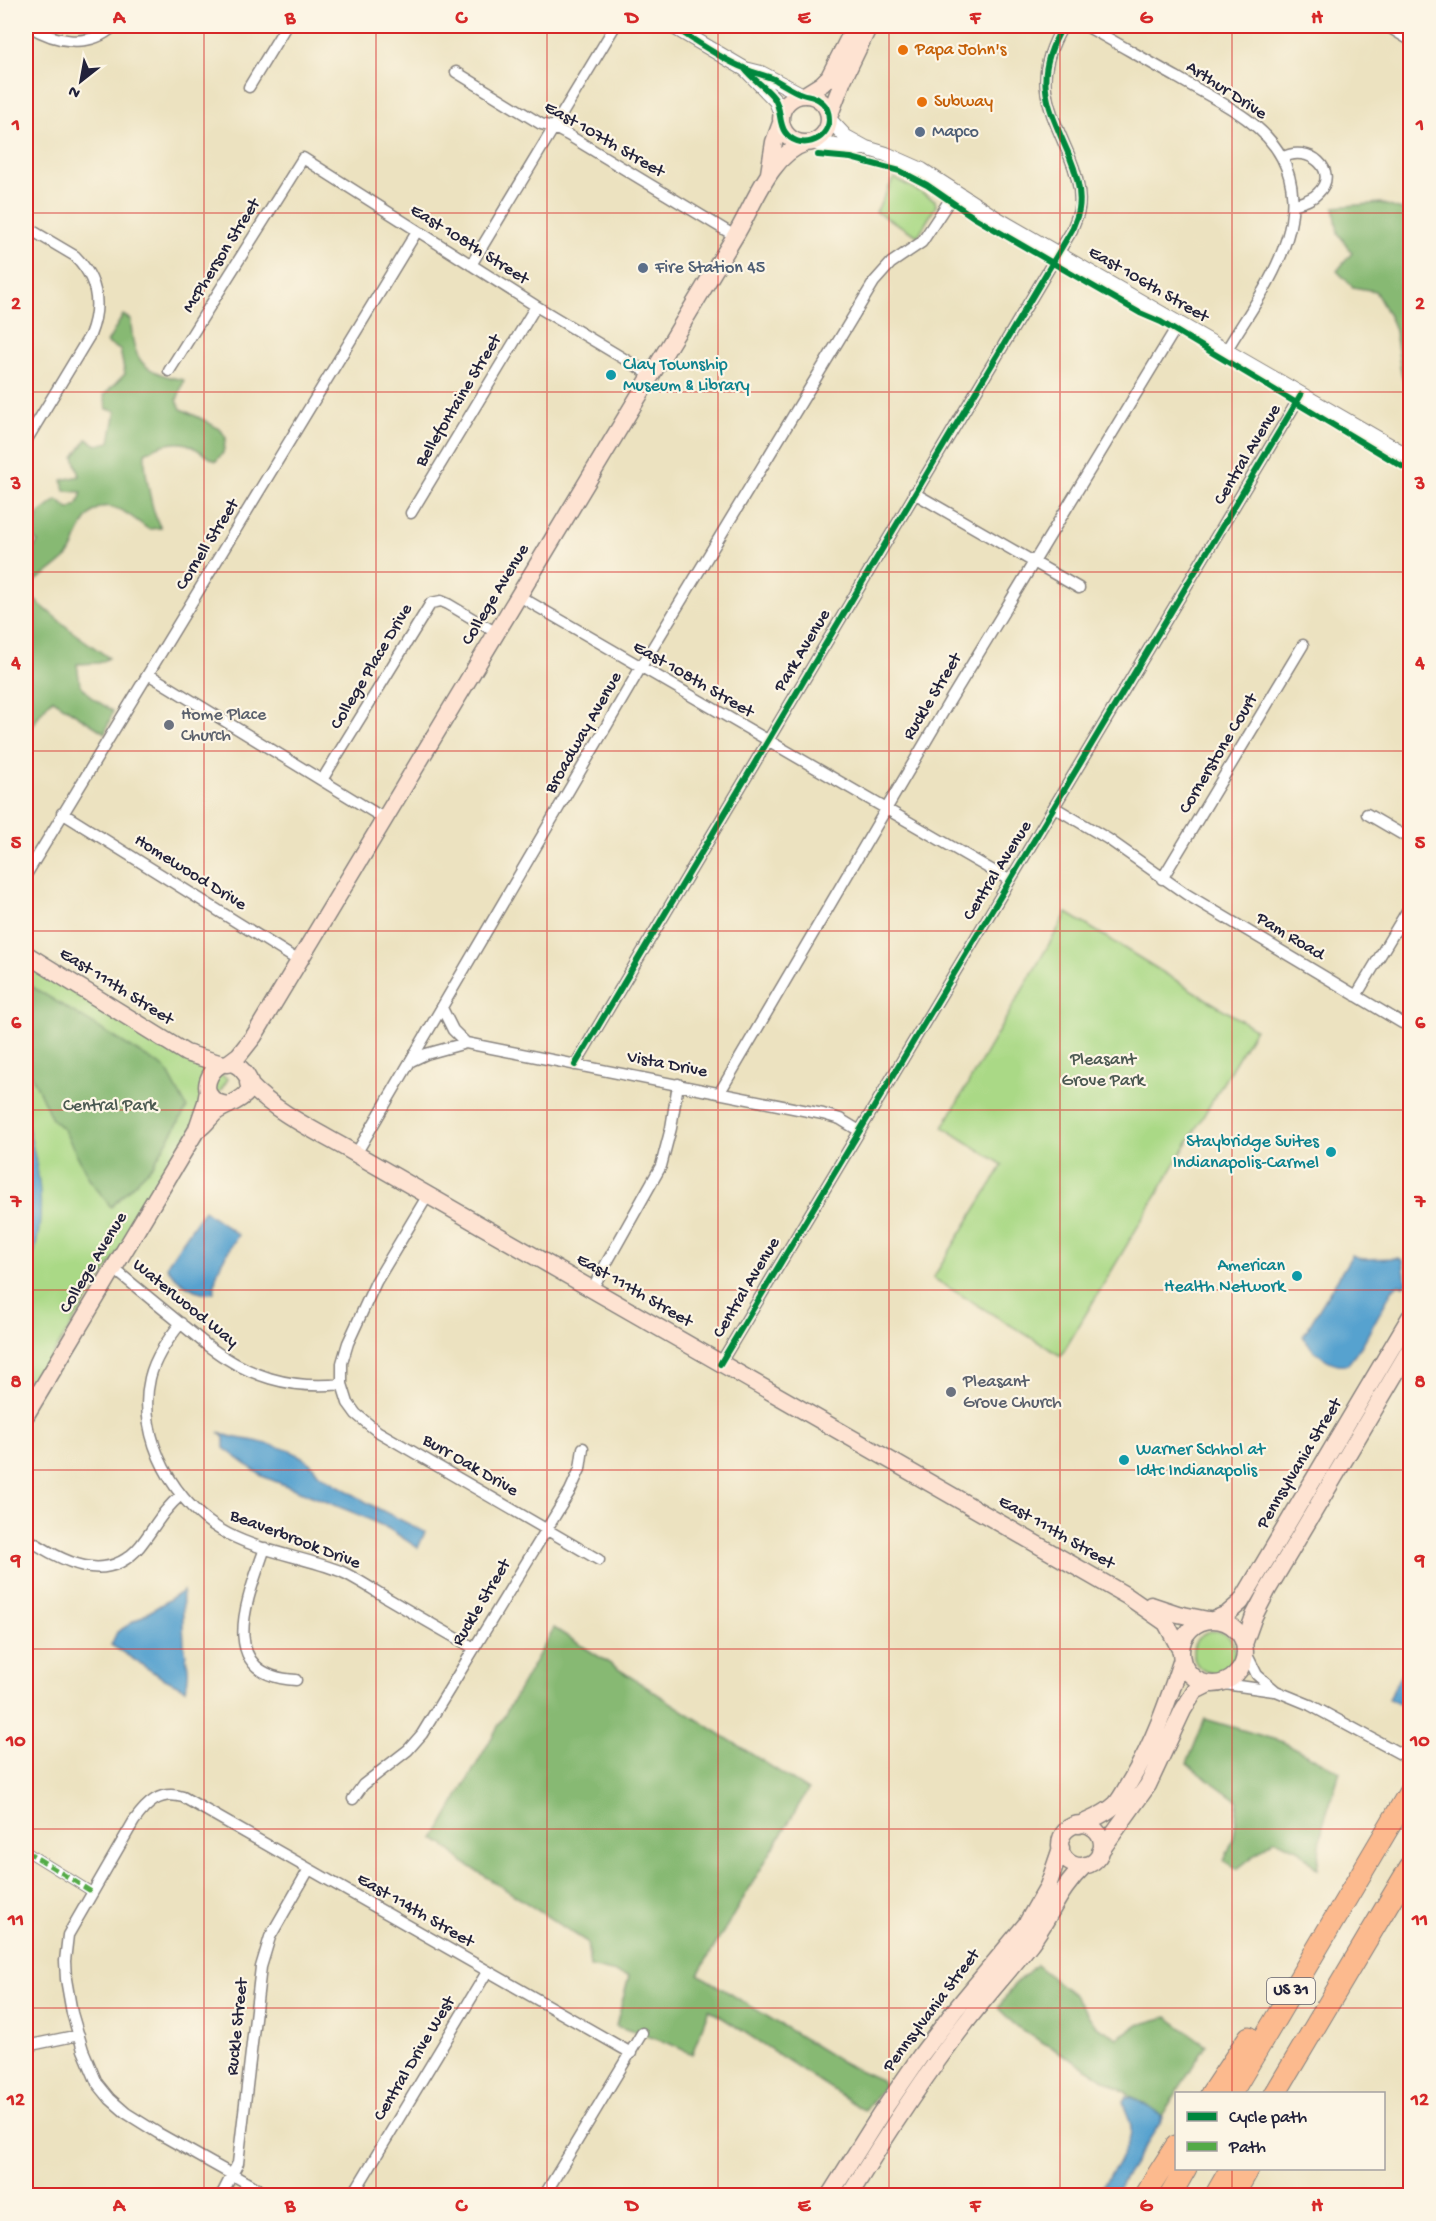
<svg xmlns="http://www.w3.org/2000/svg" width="1436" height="2221" viewBox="0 0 1436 2221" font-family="'Gochi Hand',sans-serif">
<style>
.green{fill:#aad986;stroke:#667e60;stroke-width:1.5}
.forest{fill:#87b973;stroke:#546e57;stroke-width:1.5}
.water{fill:#57a2cf;stroke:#3c6285;stroke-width:1.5}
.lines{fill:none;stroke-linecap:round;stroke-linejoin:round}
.pedestrian-casing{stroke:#87827e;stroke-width:10}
.minor-casing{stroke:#87827e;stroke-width:13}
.tertiary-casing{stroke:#87827e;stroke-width:16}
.secondary-casing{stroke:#87827e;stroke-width:19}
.motorway-casing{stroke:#87827e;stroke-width:23}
.pedestrian{stroke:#fff;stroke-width:8}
.minor{stroke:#fff;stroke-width:10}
.tertiary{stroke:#fff;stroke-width:14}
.secondary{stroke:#fee3d2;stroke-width:16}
.motorway{stroke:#fcba8e;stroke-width:21}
.quiet{stroke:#53aa46;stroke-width:4.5;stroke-dasharray:9 4.5;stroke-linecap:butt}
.cycleway-casing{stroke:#fcf5e5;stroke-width:10}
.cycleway{stroke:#00873e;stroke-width:6}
.grid{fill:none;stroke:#d62828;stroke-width:1.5;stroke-opacity:0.55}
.food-dot{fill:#e8710a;stroke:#fcf5e5;stroke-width:2}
.service-dot{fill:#5c6f8a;stroke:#fcf5e5;stroke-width:2}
.culture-dot{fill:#0f9aa8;stroke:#fcf5e5;stroke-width:2}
.worship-dot{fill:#6b7280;stroke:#fcf5e5;stroke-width:2}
.labels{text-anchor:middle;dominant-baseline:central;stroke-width:4.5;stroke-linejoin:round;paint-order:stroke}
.shield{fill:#fcf5e5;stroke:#63616e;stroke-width:1.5}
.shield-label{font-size:16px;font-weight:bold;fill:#22223b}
.food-label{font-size:18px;fill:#c56008;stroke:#fcf5e5;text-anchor:start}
.street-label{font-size:18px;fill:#22223b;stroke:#fcf5e5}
.service-label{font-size:18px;fill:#4e5e75;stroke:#fcf5e5;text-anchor:start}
.culture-label{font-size:18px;fill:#0d838f;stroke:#fcf5e5;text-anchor:start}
.worship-label{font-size:18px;fill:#5b616d;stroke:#fcf5e5;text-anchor:start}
.park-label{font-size:18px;fill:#4b5952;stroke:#fcf5e5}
.neatline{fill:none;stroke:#d62828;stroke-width:2}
.grid-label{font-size:20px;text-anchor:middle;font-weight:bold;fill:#d62828}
</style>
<rect width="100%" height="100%" fill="#fcf5e5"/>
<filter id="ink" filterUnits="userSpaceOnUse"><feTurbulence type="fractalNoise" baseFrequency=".0167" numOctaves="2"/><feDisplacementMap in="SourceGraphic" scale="12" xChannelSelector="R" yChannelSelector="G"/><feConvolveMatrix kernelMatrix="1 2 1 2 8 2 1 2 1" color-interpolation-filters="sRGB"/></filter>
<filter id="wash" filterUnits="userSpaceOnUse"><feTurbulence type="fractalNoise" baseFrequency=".008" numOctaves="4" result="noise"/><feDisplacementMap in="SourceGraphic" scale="24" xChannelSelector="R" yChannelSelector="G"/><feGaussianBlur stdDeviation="1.35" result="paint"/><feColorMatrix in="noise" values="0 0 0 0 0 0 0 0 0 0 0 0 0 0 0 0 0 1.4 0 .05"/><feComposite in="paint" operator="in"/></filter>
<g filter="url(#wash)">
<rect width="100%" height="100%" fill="#ece2c0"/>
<!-- green -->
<path class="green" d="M894,178L935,200L936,206L918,236L876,212Z
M1067,913L1255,1029L1061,1356L933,1278L1003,1165L943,1127Z
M26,956L228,1079L26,1397Z
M1193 1652a21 21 0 1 1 42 0a21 21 0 1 1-42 0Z"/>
<!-- forest -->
<path class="forest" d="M1381,203L1401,210L1410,204V397C1399,378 1399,352 1395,331C1392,318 1382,304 1375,291L1353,287L1337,271L1352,253L1338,233L1334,207Z
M123,315L131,320C132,361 143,373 184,380L177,400L181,409L204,420L221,430L226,438L223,453L216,461C207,457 194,446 187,444C172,440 157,446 145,453C144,469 152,515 161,528L148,529C120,507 97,490 79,533C75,541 73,553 66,558C55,568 41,578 28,585L30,596L74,633L109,658L99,663L77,664L80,684L92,698L113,711L105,733L52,699L40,714L26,737V552L32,550L38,542L30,536L39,514L57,500L69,509L78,504L82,492L65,491L62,480L80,476L74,457L87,439L97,445L110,442L116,411L107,409L104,395L125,374L120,350L107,343Z
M26,983L166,1069L187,1108L153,1165L111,1207L90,1180L64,1130L52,1119L26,1063Z
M554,1628L808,1790L698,1974L845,2064L881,2080L884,2086L865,2111L709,2009L692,2054L668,2043L616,2026L629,1976L590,1967L587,1942L463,1862L443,1844L434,1839Z
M1205,1719L1283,1742L1340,1772L1323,1825L1317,1869L1298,1849L1275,1839L1237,1869L1224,1861L1234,1837L1238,1801L1187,1764Z
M1036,1965L1075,1996L1095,2025L1118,2038L1138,2025L1167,2017L1206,2045L1162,2116L1122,2090L1017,2027L998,2008L1014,1985Z"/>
<!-- water -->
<path class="water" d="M26,1121C41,1173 49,1224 26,1275Z
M204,1210L238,1235L221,1263L216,1277L214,1292C199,1297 177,1281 167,1268L168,1263Z
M1352,1255L1362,1259L1399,1258L1403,1261L1406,1283L1403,1286L1399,1284L1393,1289L1362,1345L1348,1364C1332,1368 1310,1350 1303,1336Z
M219,1432C231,1439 241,1438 255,1441C280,1447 304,1451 319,1474L373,1506L425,1532L418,1548L389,1529L362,1516L262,1476L224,1448V1438Z
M183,1591C182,1608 183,1625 184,1643C186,1660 192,1672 185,1689L161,1677L111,1645L117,1632Z
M1410,1637V1688L1399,1704L1388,1699L1403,1671Z
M1127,2097L1134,2098L1162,2116L1160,2123L1114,2195H1091C1106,2186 1131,2147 1131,2129C1131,2119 1125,2111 1123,2102Z"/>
</g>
<g filter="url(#ink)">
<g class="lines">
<defs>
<path id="pedestrian" d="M26,1851L92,1892"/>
<path id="minor" d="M29,26C55,42 89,49 114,26
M1086,26C1117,43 1147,61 1178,78C1213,99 1262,119 1282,158C1295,183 1295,212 1287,238C1275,279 1247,315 1226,351
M1387,26L1410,40
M456,72L541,124L553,127L568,135L735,236
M249,87L286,26
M1282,158C1308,143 1341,171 1318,193C1312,200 1302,202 1293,205
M26,227L75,256C98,279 102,305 90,335L26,441
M471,265L615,26
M169,371L303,158L536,306L651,375
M914,493L1079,588
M411,513L536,306
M519,596L1009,880
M148,674L385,819
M322,780L431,603L441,601L448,604L495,632
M1054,807L1108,839L1186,894L1402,1023
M62,813L299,961
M1367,814L1410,839
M26,875L417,231
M1162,879L1303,645
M1356,996L1410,906
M442,1008L453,1030L466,1043
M411,1061L426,1054L466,1043L823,1114L840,1119L858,1130
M575,1065L1072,230C1074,223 1078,216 1079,209C1082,191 1076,172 1069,155C1047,104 1032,78 1063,26
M720,1092L949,702L1179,323
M356,1154L641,667L874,282L891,263L922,242L955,192
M428,1195L376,1282L348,1343L342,1363V1384L348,1403L356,1414L377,1431L599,1560
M113,1268L208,1346C248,1376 290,1390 342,1384
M592,1289L661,1166L671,1128L678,1084
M181,1323C168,1339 155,1357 150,1378C136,1437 175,1507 228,1534C263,1552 303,1557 340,1571C356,1578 372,1589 387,1598C416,1615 445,1632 474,1648
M720,1364L1301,395
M26,1538C60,1559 105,1588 140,1546C155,1527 162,1511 181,1495
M265,1548C249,1595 213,1675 296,1680
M1245,1651L1257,1675L1276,1691L1310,1705L1410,1759
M1218,1683L1274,1691
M353,1799L363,1785L408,1750L422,1734L570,1491L580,1469L583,1448
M26,2046L79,2035
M221,2196L238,2163L261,1967L270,1937L309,1869
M270,2196L158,2133L126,2113L110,2099L97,2083L83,2050L72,2013L66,1979L65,1961L68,1935L134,1821C147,1803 160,1790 183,1797L631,2053
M352,2196L487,1972
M544,2196L642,2033"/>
<path id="tertiary" d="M672,26L745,69L761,73L803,95
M745,69L776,101L781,114
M829,119L846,137L866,148L886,154L922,170L996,218L1410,457
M811,142L847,148H864"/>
<path id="secondary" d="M806,94L822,84L829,77L855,26
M781 119a24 24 0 1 1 48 0a24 24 0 1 1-48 0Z
M829,117L843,80L869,26
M769,173L774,142L781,123
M26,954L186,1053L222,1064
M227,1064L239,1055L254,1036L735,236C754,205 770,154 806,143
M248,1083C277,1114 320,1133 356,1154L1127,1596L1166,1623L1181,1651
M200,1128C206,1124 210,1117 216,1112C228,1103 265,1096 243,1071C219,1042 184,1101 229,1105
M26,1415L196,1131L206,1102L208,1091
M1151,1605L1178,1614L1208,1620
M1213,1620L1227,1614L1241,1602L1410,1317
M1181 1652a32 32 0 1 1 64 0a32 32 0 1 1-64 0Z
M1244,1644L1254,1616L1267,1591L1410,1349
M1060 1845a21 21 0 1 1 42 0a21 21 0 1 1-42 0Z
M1079,1825C1092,1819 1106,1814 1116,1804C1122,1797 1126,1788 1131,1780C1154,1742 1168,1701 1182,1659
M1100,1852L1148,1785L1183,1710L1195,1691L1209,1684
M829,2196L880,2115L921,2055L955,2010L1027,1923L1048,1886L1061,1848
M849,2196C885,2137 922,2079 964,2025C985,1997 1009,1971 1031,1943C1052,1915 1058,1890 1085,1865"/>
<path id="motorway" d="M1211,2094L1249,2037
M1231,2094L1410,1791
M1275,2094L1410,1867
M1144,2196L1176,2146
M1170,2196L1186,2168
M1215,2196L1231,2168
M1233,2196L1249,2168"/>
</defs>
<!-- pedestrian casing -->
<use href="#pedestrian" class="pedestrian-casing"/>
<!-- minor casing -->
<use href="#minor" class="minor-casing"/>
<!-- tertiary casing -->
<use href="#tertiary" class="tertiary-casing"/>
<!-- secondary casing -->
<use href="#secondary" class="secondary-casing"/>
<!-- motorway casing -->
<use href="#motorway" class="motorway-casing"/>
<!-- pedestrian -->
<use href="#pedestrian" class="pedestrian"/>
<!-- minor -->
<use href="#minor" class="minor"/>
<!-- tertiary -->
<use href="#tertiary" class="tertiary"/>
<!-- secondary -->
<use href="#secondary" class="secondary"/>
<!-- motorway -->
<use href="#motorway" class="motorway"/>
<!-- quiet -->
<path class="quiet" d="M26,1851L92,1892"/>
<defs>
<path id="cycleway" d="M672,26C695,40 719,58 744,68C753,73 764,75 774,79C783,84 793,91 802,94C808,96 814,96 819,100C826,104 829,112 829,120C828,142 798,151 785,132C778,122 782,109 774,98C766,87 753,80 745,69
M818,155L851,158L900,171L927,185L975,218L1070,273L1140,313L1161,322L1410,471
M575,1065L1072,230C1074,223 1078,216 1079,209C1082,191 1076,172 1069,155C1047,104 1032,78 1063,26
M720,1364L1301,395"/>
</defs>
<!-- cycleway casing -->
<use href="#cycleway" class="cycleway-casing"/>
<!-- cycleway -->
<use href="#cycleway" class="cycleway"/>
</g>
</g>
<!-- grid -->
<path class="grid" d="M204,26V2196M376,26V2196M547,26V2196M718,26V2196M889,26V2196M1060,26V2196M1232,26V2094M26,213H1410M26,392H1410M26,572H1410M26,751H1410M26,931H1410M26,1110H1410M26,1290H1410M26,1470H1410M26,1649H1410M26,1829H1410M26,2008H1410M1232,2168V2196"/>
<!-- markers -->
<g class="food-dot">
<circle cx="903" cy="50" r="6"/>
<circle cx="922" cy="102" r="6"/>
</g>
<g class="service-dot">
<circle cx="920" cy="132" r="6"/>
<circle cx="643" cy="268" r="6"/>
</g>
<g class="culture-dot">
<circle cx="611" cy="375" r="6"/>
<circle cx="1331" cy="1152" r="6"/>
<circle cx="1297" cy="1276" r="6"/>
<circle cx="1124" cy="1460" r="6"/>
</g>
<g class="worship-dot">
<circle cx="169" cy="725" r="6"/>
<circle cx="951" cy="1392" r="6"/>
</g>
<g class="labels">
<!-- shield labels -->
<rect class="shield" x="1267" y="1978" width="48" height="26" rx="4.5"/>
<g class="shield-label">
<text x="1291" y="1991">US 31</text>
</g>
<!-- food labels -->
<g class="food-label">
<text x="915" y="50">Papa John's</text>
<text x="934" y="102">Subway</text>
</g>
<!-- street labels -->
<g class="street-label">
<text transform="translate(1226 91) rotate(33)">Arthur Drive</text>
<text transform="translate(604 140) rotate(30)">East 107th Street</text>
<text transform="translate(469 245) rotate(32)">East 108th Street</text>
<text transform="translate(222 256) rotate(-58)">McPherson Street</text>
<text transform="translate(1148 285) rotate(30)">East 106th Street</text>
<text transform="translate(459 401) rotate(-59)">Bellefontaine Street</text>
<text transform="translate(1248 455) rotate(-59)">Central Avenue</text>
<text transform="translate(208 545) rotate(-58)">Cornell Street</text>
<text transform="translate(496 595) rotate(-59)">College Avenue</text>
<text transform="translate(803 651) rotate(-59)">Park Avenue</text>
<text transform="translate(372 667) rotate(-59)">College Place Drive</text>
<text transform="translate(693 680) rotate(30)">East 108th Street</text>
<text transform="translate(933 697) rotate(-59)">Ruckle Street</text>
<text transform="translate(584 733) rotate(-60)">Broadway Avenue</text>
<text transform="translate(1219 754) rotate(-59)">Cornerstone Court</text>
<text transform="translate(998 871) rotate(-58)">Central Avenue</text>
<text transform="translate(190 873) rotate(32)">Homewood Drive</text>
<text transform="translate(1290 937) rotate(31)">Pam Road</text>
<text transform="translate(116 987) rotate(32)">East 111th Street</text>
<text transform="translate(667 1065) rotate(11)">Vista Drive</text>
<text transform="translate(94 1263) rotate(-59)">College Avenue</text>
<text transform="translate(747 1288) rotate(-59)">Central Avenue</text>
<text transform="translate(634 1291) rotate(30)">East 111th Street</text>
<text transform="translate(185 1304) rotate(39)">Waterwood Way</text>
<text transform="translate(1300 1464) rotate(-59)">Pennsylvania Street</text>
<text transform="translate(470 1466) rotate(30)">Burr Oak Drive</text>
<text transform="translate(1056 1533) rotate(30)">East 111th Street</text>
<text transform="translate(295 1540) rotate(21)">Beaverbrook Drive</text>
<text transform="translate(482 1603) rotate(-59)">Ruckle Street</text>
<text transform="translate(415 1911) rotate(30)">East 114th Street</text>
<text transform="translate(932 2011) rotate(-53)">Pennsylvania Street</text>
<text transform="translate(238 2027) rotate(-84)">Ruckle Street</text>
<text transform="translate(415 2059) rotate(-59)">Central Drive West</text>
</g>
<!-- service labels -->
<g class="service-label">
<text x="932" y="132">Mapco</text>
<text x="655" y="268">Fire Station 45</text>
</g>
<!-- culture labels -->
<g class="culture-label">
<text x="623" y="365">Clay Township<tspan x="623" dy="21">Museum &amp; Library</tspan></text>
<text x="1319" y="1142" text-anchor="end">Staybridge Suites<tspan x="1319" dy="21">Indianapolis-Carmel</tspan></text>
<text x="1285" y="1266" text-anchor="end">American<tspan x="1285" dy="21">Health Network</tspan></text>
<text x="1136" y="1450">Warner Schhol at<tspan x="1136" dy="21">Idtc Indianapolis</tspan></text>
</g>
<!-- worship labels -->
<g class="worship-label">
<text x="181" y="715">Home Place<tspan x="181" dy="21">Church</tspan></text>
<text x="963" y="1382">Pleasant<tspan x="963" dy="21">Grove Church</tspan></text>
</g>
<!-- park labels -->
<g class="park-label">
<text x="1103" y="1060">Pleasant<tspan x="1103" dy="21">Grove Park</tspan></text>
<text x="110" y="1106">Central Park</text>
</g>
</g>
<!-- margin -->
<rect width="1436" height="2221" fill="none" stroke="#fcf5e5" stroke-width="66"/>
<!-- legend -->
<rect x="1175" y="2092" width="210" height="78" fill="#fcf5e5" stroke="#a5a1a1" stroke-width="1.5"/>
<rect x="1187" y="2112" width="30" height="9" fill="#00873e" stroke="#a5a1a1" stroke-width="1.5"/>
<text x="1229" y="2122" font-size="18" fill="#22223b">Cycle path</text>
<rect x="1187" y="2142" width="30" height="9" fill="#53aa46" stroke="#a5a1a1" stroke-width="1.5"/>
<text x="1229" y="2152" font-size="18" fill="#22223b">Path</text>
<!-- north arrow -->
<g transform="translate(81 81) rotate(211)" stroke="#fcf5e5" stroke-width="4.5" paint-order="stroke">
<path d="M0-4.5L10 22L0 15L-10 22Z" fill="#22223b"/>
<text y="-9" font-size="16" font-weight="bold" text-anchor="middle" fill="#22223b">N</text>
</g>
<rect x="33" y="33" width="1370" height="2155" class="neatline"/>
<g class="grid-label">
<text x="119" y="23">A</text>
<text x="290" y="23">B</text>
<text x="461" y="23">C</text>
<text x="632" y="23">D</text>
<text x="804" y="23">E</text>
<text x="975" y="23">F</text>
<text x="1146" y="23">G</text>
<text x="1317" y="23">H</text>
<text x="16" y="130">1</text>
<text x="1420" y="130">1</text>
<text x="16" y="309">2</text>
<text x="1420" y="309">2</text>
<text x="16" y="489">3</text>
<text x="1420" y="489">3</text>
<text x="16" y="668">4</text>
<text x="1420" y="668">4</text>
<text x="16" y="848">5</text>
<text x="1420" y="848">5</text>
<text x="16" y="1028">6</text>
<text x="1420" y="1028">6</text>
<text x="16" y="1207">7</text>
<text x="1420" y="1207">7</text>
<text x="16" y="1387">8</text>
<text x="1420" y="1387">8</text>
<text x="16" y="1566">9</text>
<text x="1420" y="1566">9</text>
<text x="16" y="1746">10</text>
<text x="1420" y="1746">10</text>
<text x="16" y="1925">11</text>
<text x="1420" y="1925">11</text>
<text x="16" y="2105">12</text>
<text x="1420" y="2105">12</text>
<text x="119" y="2211">A</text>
<text x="290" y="2211">B</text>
<text x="461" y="2211">C</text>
<text x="632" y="2211">D</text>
<text x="804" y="2211">E</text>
<text x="975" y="2211">F</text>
<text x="1146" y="2211">G</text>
<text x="1317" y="2211">H</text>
</g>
</svg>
